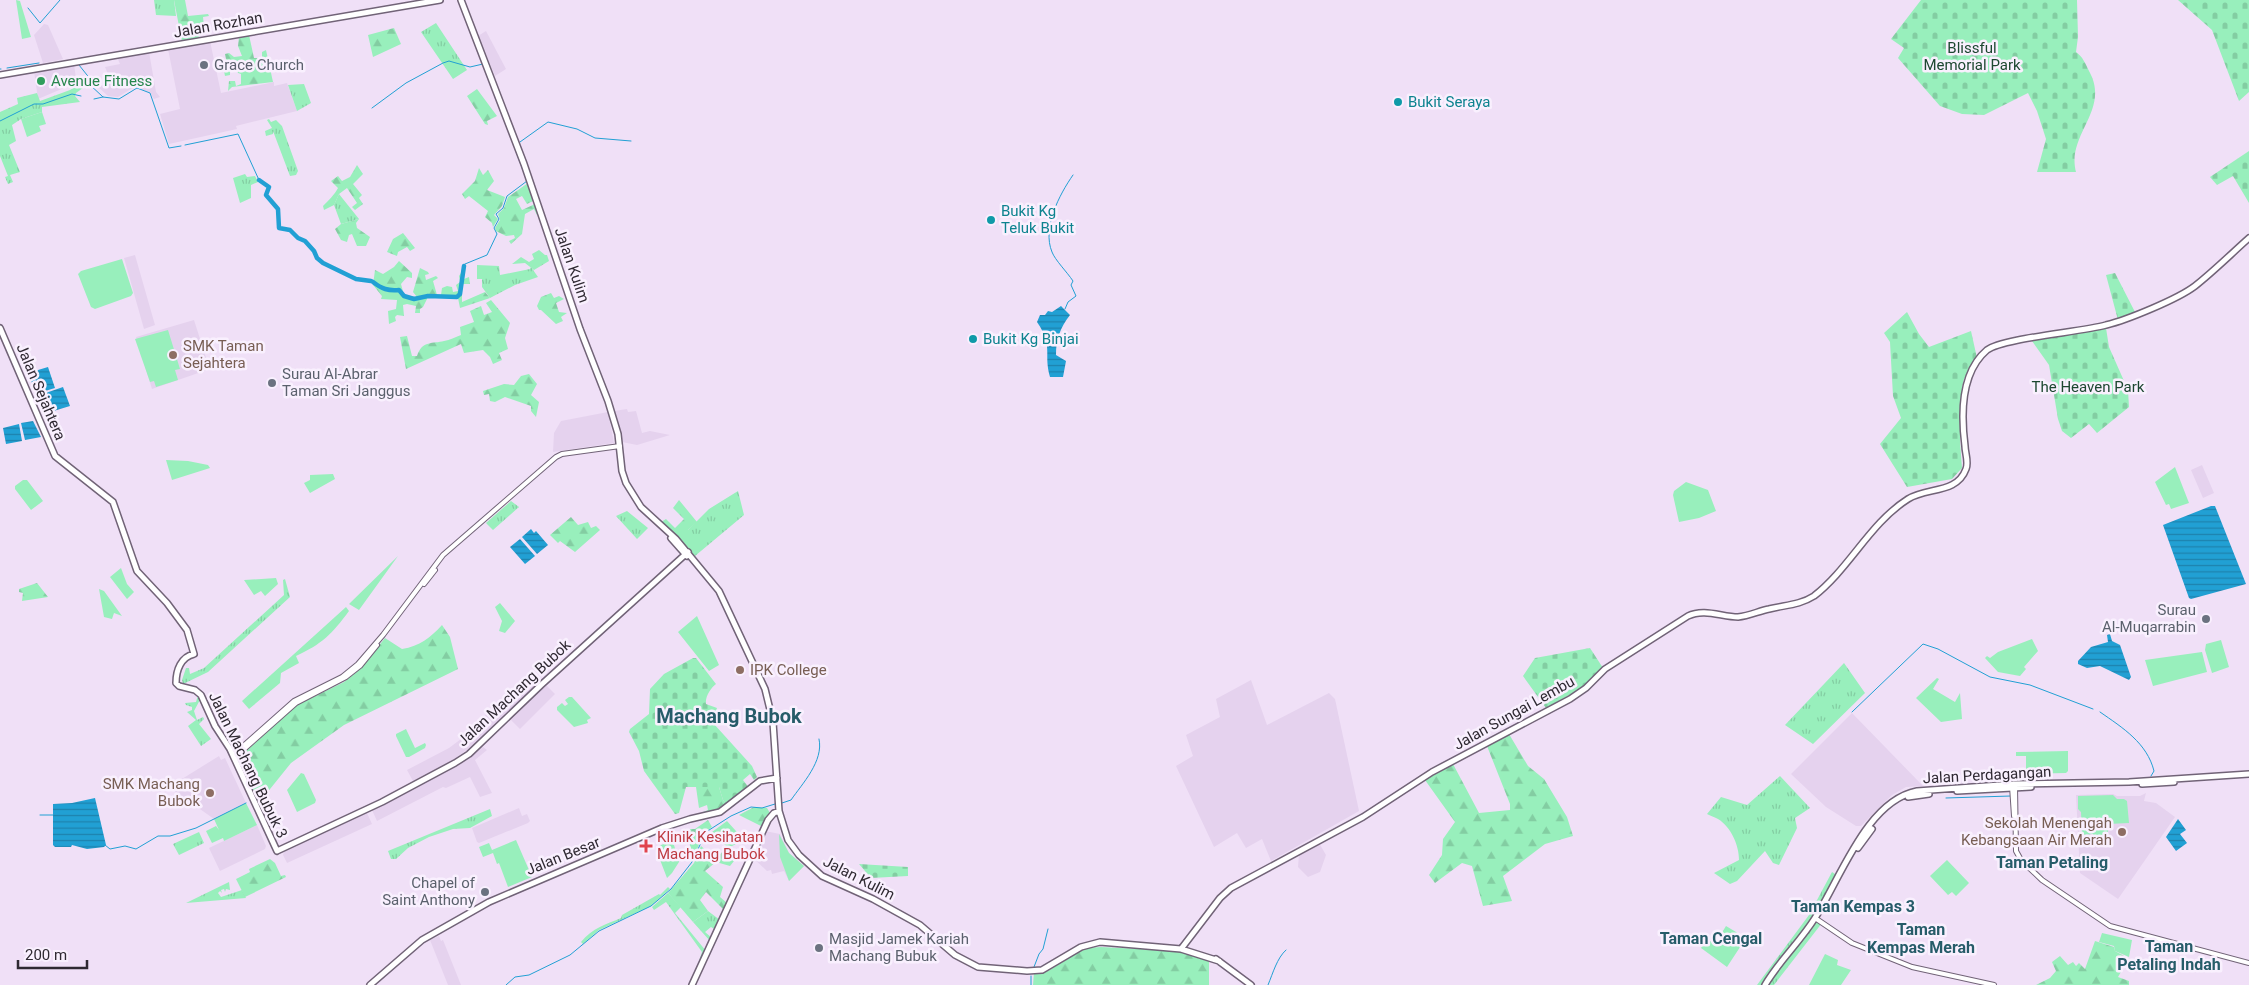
<svg xmlns="http://www.w3.org/2000/svg" width="2249" height="985" viewBox="0 0 2249 985" font-family="Roboto,sans-serif">
<style>
.built{fill:#e5d2ee}
.grass{fill:url(#grass-tufts)}
.forest{fill:url(#forest-firs)}
.cemetery{fill:url(#cemetery-stones)}
.green{fill:#98efbc}
.water{fill:url(#water-rules)}
.lines{fill:none;stroke-linecap:round;stroke-linejoin:round}
.stream{stroke:#21a0d4;stroke-width:1}
.river{stroke:#21a0d4;stroke-width:4.5}
.minor-casing{stroke:#716377;stroke-width:6}
.major-casing{stroke:#716377;stroke-width:8}
.minor{stroke:#fff;stroke-width:4}
.major{stroke:#fff;stroke-width:5}
.worship-dot{fill:#6b7280;stroke:#f9f0fe;stroke-width:2}
.leisure-dot{fill:#2e9e5b;stroke:#f9f0fe;stroke-width:2}
.culture-dot{fill:#0f9aa8;stroke:#f9f0fe;stroke-width:2}
.education-dot{fill:#8d6e63;stroke:#f9f0fe;stroke-width:2}
.health-dot{fill:#e0444e;stroke:#f9f0fe;stroke-width:2}
.labels{text-anchor:middle;dominant-baseline:central;stroke-width:5;stroke-linejoin:round;paint-order:stroke}
.street-label{font-size:15px;fill:#2f2932;stroke:#f9f0fe}
.park-label{font-size:15px;fill:#1c4730;stroke:#f9f0fe}
.worship-label{font-size:15px;fill:#5b616d;stroke:#f9f0fe;text-anchor:start}
.leisure-label{font-size:15px;fill:#27864d;stroke:#f9f0fe;text-anchor:start}
.culture-label{font-size:15px;fill:#0d838f;stroke:#f9f0fe;text-anchor:start}
.education-label{font-size:15px;fill:#785e54;stroke:#f9f0fe;text-anchor:start}
.health-label{font-size:15px;fill:#be3a42;stroke:#f9f0fe;text-anchor:start}
.neighbourhood-label{font-size:16px;font-weight:bold;fill:#265c69;stroke:#f9f0fe}
.district-label{font-size:20px;font-weight:bold;fill:#265c69;stroke:#f9f0fe}
</style>
<defs>
<pattern id="grass-tufts" width="24" height="20" patternUnits="userSpaceOnUse" patternTransform="scale(1.25)"><rect width="24" height="20" fill="#98efbc"/><path d="M3 7l-1-3M5 7V3M7 7l1-3M15 17l-1-3M17 17v-4M19 17l1-3" fill="none" stroke="#83cda2"/></pattern>
<pattern id="forest-firs" width="22" height="20" patternUnits="userSpaceOnUse" patternTransform="scale(1.25)"><rect width="22" height="20" fill="#98efbc"/><path d="M5 1l3.5 6h-7zM16 11l3.5 6h-7z" fill="#83cda2"/></pattern>
<pattern id="cemetery-stones" width="16" height="16" patternUnits="userSpaceOnUse" patternTransform="scale(1.25)"><rect width="16" height="16" fill="#98efbc"/><path d="M2 7V4a2 2 0 0 1 4 0v3zM10 15v-3a2 2 0 0 1 4 0v3z" fill="#83cda2"/></pattern>
<pattern id="water-rules" width="6" height="5" patternUnits="userSpaceOnUse" patternTransform="scale(1.25)"><rect width="6" height="5" fill="#21a0d4"/><path d="M0 2.5h6" fill="none" stroke="#1d82ad"/></pattern>
</defs>
<rect width="100%" height="100%" fill="#f0e0f7"/>
<!-- built -->
<path class="built" d="M44,24L48,25L63,59L43,63L34,35Z
M486,31L506,69L495,76L478,36Z
M210,41L221,93L274,82V86L287,83L297,111L236,126L237,129L169,144L160,114L180,109L168,49Z
M149,52L156,92L160,97L154,99L150,93L139,88L131,89L118,97L108,96L98,87L111,81L105,67L120,64L117,57Z
M74,64L76,79L71,85L38,99L34,71Z
M135,255L155,325L144,329L124,258Z
M194,320L209,367L207,370L152,389L136,337Z
M627,409L628,412L636,411L642,433L650,431L670,435L637,445L622,442L614,411Z
M608,412L614,443L553,452L554,433L561,421Z
M2202,465L2214,493L2203,498L2191,470Z
M525,677L536,684L476,743L453,760L413,781L407,770L449,748L461,739Z
M1251,680L1267,725L1329,693L1335,699L1359,811L1271,861L1262,839L1246,848L1237,833L1214,847L1176,766L1193,756L1186,735L1220,717L1216,699Z
M546,685L555,694L520,729L511,720Z
M1852,713L1923,786L1906,787L1892,795L1861,826H1856L1826,807L1791,774Z
M483,747L487,750L475,760L492,793L480,797L470,777L446,788L443,787L377,821L372,810L459,765Z
M219,756L221,760L225,758L246,803L214,819L169,787Z
M2146,793L2144,801L2156,803L2175,817L2118,899L2080,873L2076,795L2113,794L2117,796H2140Z
M519,808L522,816L527,814L530,821L528,823L479,843L477,842L472,828Z
M367,813L372,824L287,863L283,855L284,852Z
M257,825L266,846L265,849L220,871L209,848Z
M765,831L780,834L789,853L804,866L789,881L784,871L772,874L771,870L767,871L753,858Z
M1319,843L1326,855L1320,872L1308,877L1298,867L1299,854Z
M439,936L441,941L443,940L461,985H448L430,940Z"/>
<!-- grass -->
<path class="grass" d="M154,0H174L176,16L156,15Z
M436,23L467,70L453,79L421,32Z
M85,81H87V85L76,93L75,96L80,102L42,107V112L21,119L12,125L16,141L9,145L20,172L10,175L13,182L8,184L5,177L8,176L0,156V112L18,104L17,98L37,93L40,101L70,90Z
M304,84L311,103L297,111L288,85Z
M269,119L271,122L276,120L282,126L298,171L296,175L290,176L273,131V134L266,136L265,131L272,128L267,120Z
M245,174L247,177L255,176L258,182L251,185V198L240,203L233,178Z
M339,194L359,219L341,224L334,205Z
M477,265L499,266L500,275L530,269L531,267L538,277L515,285L490,298L482,287V279H477Z
M738,491L744,515L695,556L684,546L688,542V530L709,509Z
M511,501L519,507L493,530L486,523Z
M627,511L648,528L637,539L616,516Z
M285,579L290,597L208,672L183,684L182,680L186,668H189L190,674L204,668L284,595L283,580Z
M1844,663L1865,693L1813,744L1785,725Z
M198,695L201,698L194,711L197,720L203,717L204,719L199,724L211,739L201,746L188,726L196,720L187,712L192,710V707L186,705L185,703L196,702Z
M1780,776L1810,808L1795,818L1797,828L1779,865L1773,863L1765,851L1737,881L1730,884L1714,873L1739,860C1739,845 1731,827 1718,819C1715,817 1710,816 1707,814L1721,797L1747,805Z
M490,809L492,816L470,828L453,829L429,837L408,848L396,859H391L388,851Z
M727,821L744,840L728,848L712,832Z
M199,832L204,843L179,855L173,844Z
M668,842L674,845L679,862L672,873L667,878L657,852L661,850L659,846Z
M1832,872L1838,876L1815,918L1765,985H1757L1809,915Z
M229,882L230,890L226,889L225,892L224,889L221,890L222,893L220,891L218,893L221,897L242,890L246,898L186,903Z
M668,887L670,889L651,906L599,930L583,944L581,942C592,928 607,924 621,918L622,915L659,894L660,895Z
M668,893L681,907L675,913L706,951L696,970L702,952L666,902L654,910L652,907Z
M708,911L720,920L716,930L711,927L705,932L712,938L710,941L693,922Z
M1818,919L1822,923L1774,985H1766Z"/>
<!-- forest -->
<path class="forest" d="M174,0H185L188,16L208,14L209,16L203,17L204,27L197,28L199,38L182,42Z
M394,28L401,44L373,57L368,35Z
M249,35L254,58H262V52L266,50L273,82L232,87L228,91L229,81H235L236,86L241,84V74L238,73L235,64L230,66V75L225,76L224,71L217,72L216,67L227,64L225,54L229,53L234,57L242,56L238,46L239,37Z
M477,89L497,116L487,121L488,125L485,124L467,96Z
M357,165L363,174L353,184L362,195L359,198L363,204L355,210L352,207L357,203L347,188L339,194L334,205L324,210L323,206C328,201 335,194 338,188L331,181L338,176L342,181L350,177Z
M479,168L483,175L488,170L494,181L487,190L505,197L502,206L494,215L498,219L493,227L492,223L485,217L488,211L469,196L465,199L462,194L475,181Z
M528,183L533,201L527,204L522,196L516,199L522,210L535,204L539,214L537,215L534,209L525,214L522,234L511,244L509,241L515,238L514,235L506,236L496,231L495,228L500,220L498,214L504,208L508,197Z
M359,219L356,223L357,228L370,237L366,246H357L352,234L349,235L347,242L341,240L335,229L341,224Z
M403,233L415,248L410,251L407,247L398,252L397,256L387,252L393,239Z
M539,250L545,255H547L549,261L534,270L525,263L512,264L521,257L529,262L534,259L532,254Z
M399,261L412,273V278L407,277L401,284L404,295L417,297L413,292L420,268L428,272L429,274L425,275L426,280L436,276L438,278L433,281L437,295H441L442,288L447,286L452,287L453,292L458,291L456,285L460,282L459,276L463,270L464,279L469,277L470,284H462V302L485,292L490,298L460,308L458,298L428,297L423,307L420,309V313H415L416,306L407,304L403,305L404,316L397,315L395,317L396,321L389,324L388,311L396,309L397,300L381,299L382,296L373,285L375,270L383,274L394,267Z
M551,293L554,298L559,296L564,299L556,303L559,312L567,313L561,317L563,321L556,324L541,310H539L537,306L541,297Z
M491,300L510,323L505,338L508,349L499,353L502,360L493,364L490,357L483,350L464,353L461,344L406,369L400,337L407,336L412,356H417C422,340 433,344 444,341C450,340 455,337 461,335L460,327L474,322L470,311L481,306L484,315L492,312L486,303Z
M529,374L537,384L531,395L539,402L536,417L531,411V406L505,397L495,402L490,401L489,394L484,395L483,391L504,384L514,385L521,376Z
M679,500L697,522L688,530V543L684,546L661,522L666,519L675,528L684,519L673,508Z
M571,517L578,525L588,522L591,528L596,526L600,530L575,552L560,541L558,543L550,535Z
M37,583L48,597L22,601L23,593L19,592V589Z
M442,625L450,637L458,669L344,725L291,763L262,799L257,800L237,759L297,705L344,682L360,669L385,638L402,649C420,646 430,638 442,625Z
M1509,734L1528,766L1544,779L1567,817L1573,836L1545,844L1503,876L1512,901L1483,906L1472,866L1462,863L1435,883L1429,875L1442,855L1443,839L1455,822L1425,780L1453,764L1479,813L1510,810V804L1487,746Z
M696,787H719L723,800L727,805L723,810L703,815V812L708,810L707,805L699,808Z
M754,807L767,808L770,813L763,827L739,815Z
M708,820L712,827L704,833L692,861L688,829H695Z
M701,846L716,859L723,851L734,861L730,866L716,862L705,871L723,887L720,897L727,903L724,910L706,892L700,900L708,911L693,922L668,893L694,863Z
M270,859L275,863L281,876L285,875L286,877L245,897L236,879L250,872L249,869Z
M2095,941L2114,947L2115,951L2126,957L2125,965L2118,977L2129,981V985H2036L2050,978L2056,971L2052,962L2060,956L2068,965L2073,962L2076,966L2079,963L2085,969Z
M1101,947L1179,951L1209,961V985H1033L1034,972L1048,971L1085,948Z"/>
<!-- cemetery -->
<path class="cemetery" d="M1921,0H2077L2078,37L2076,52C2083,57 2085,63 2089,71C2111,110 2066,134 2076,172H2037L2046,139L2037,111L2028,93L1984,115L1962,114L1940,106L1898,58L1904,48L1891,39Z
M2178,0H2249V92L2239,101L2212,30Z
M2249,151V203L2233,176L2217,185L2210,177Z
M2115,273L2135,312L2118,320L2106,275Z
M1907,312L1919,334L1929,347L1971,331L1977,358L1964,379L1962,387L1960,442L1962,468L1952,479L1907,487L1880,444L1901,418L1893,396L1890,342L1884,333Z
M2106,328L2109,347L2128,390L2129,407L2097,433L2089,424L2071,438L2062,431L2058,419L2049,365L2032,341Z
M1590,648L1603,668L1580,689L1546,708L1523,676L1535,658Z
M693,658H696L716,684C711,688 705,696 706,704L717,708L713,720L714,724L752,766L757,777L754,780L750,774L743,780L749,788L727,805L723,800L719,787H686L679,813L675,814L644,771L639,751L629,732L630,729L649,714L650,689L664,674Z
M859,864L908,867V876L871,878Z"/>
<!-- green -->
<path class="green" d="M16,0L20,1L31,37L22,39Z
M42,112L46,124L39,126L41,131L27,137L21,119Z
M122,259L133,293L131,296L95,309L91,307L78,274L81,271Z
M168,330L180,369L175,370L178,380L156,387L154,381L150,382L135,339Z
M166,460L188,461L208,465L210,468L172,480Z
M2175,467L2189,503L2171,509L2169,504L2166,505L2155,482Z
M333,474L335,479L310,493L304,483L310,480V475Z
M23,480H27L43,501L31,510L15,489V486Z
M1686,482L1708,490L1716,511L1699,518L1679,522L1673,495L1674,491Z
M398,556L359,610L349,604Z
M121,568L127,584L134,592L127,599L110,577Z
M276,578L278,584L265,596L261,591L254,595L244,580Z
M99,589L104,591L122,616L114,613L112,619L104,617Z
M500,603L515,621L505,633L499,631L502,621L495,607Z
M346,607L349,611C332,634 322,644 296,656L299,663L281,673L280,683L249,709L242,701Z
M697,616L719,665L709,671L678,632Z
M2032,639L2038,651L2024,667L2026,669L2020,676L1998,672L1985,658L1987,656L1990,658L1998,652Z
M2221,640L2229,667L2212,673L2205,650L2206,644Z
M2202,652L2207,672L2153,686L2145,660Z
M1937,678L1939,679L1933,689L1955,702L1960,693L1962,719L1941,722L1916,698Z
M569,697H572L591,718L587,720L588,723L574,727L557,710V707L562,703L565,706L568,704L565,700Z
M406,729L415,748L425,743L426,745L425,748L409,757H406L396,736V734Z
M2068,751V771L2066,773L2026,774V756H2016V752Z
M301,773L304,774L316,800L315,803L297,812L287,790Z
M2113,795L2117,799H2124L2127,801L2129,823L2108,824V838H2094L2093,834L2082,835L2081,812L2078,809V796Z
M246,803L257,825L224,841L223,838L212,843L206,831L216,826L219,830L214,819Z
M779,834L789,853L804,866L789,881L780,857Z
M516,840L532,877L508,887L499,863L497,864L493,853L483,857L479,847L489,843L492,850Z
M1947,860L1969,883L1956,896L1952,892L1948,895L1930,876Z
M1726,926L1746,938L1727,967L1701,948L1707,939L1715,944Z
M2102,933L2132,940L2129,957L2115,951L2114,946L2099,942Z
M1825,954L1838,960L1837,965L1851,970L1841,985H1809Z"/>
<!-- water -->
<path class="water" d="M1061,306L1070,315C1060,328 1056,339 1056,355L1066,361L1063,377H1050C1043,352 1054,347 1037,322L1040,315H1045L1048,311L1052,312Z
M48,367L55,388L45,391L42,386L34,388L28,373Z
M63,387L70,406L47,413L40,395Z
M33,421L41,437L25,440L21,423Z
M19,424L22,441L6,444L3,428Z
M2211,506H2215L2246,584L2191,599L2189,598L2163,525Z
M531,529L534,533L536,531L548,545L537,554L522,537Z
M520,539L535,556L525,564L510,547Z
M2110,634L2112,641L2120,645L2131,677L2129,680L2100,666L2087,668L2078,664V661L2091,647L2108,642L2107,635Z
M95,798L106,845L104,847L87,849L72,845L71,847H55L53,845V804L72,803Z
M2178,819L2186,830L2180,834L2187,843L2176,851L2166,837Z"/>
<g class="lines">
<!-- stream -->
<path class="stream" d="M28,8L40,23L60,0
M79,65L91,80L88,83L103,97L119,99L137,88L150,93L169,148L181,146
M7,68L39,63
M0,69H1
M94,99L103,97
M372,108L406,83L443,63L449,61L470,67L483,64
M0,121L34,104H43L72,94L81,96
M520,142L548,122L577,129L595,138L631,141
M185,145L238,134L259,180
M465,264L487,255L497,234L494,228L499,219L496,214L503,208L507,196L527,181L514,146
M1065,309L1068,302L1076,296L1071,285L1073,281C1067,272 1055,260 1052,252C1042,228 1059,195 1073,175
M1852,712L1923,644L1938,649L1990,677L2030,685L2093,709
M2100,712C2123,728 2147,743 2154,771L2151,776
M1946,798L2011,796
M779,804L791,800C802,784 824,761 819,739
M40,815H53
M105,845L110,849L125,846L136,849L158,836H170L196,828L246,803
M1034,967L1039,954L1043,949L1048,929
M506,985L515,977L529,975L570,955L599,931L651,906L671,889L692,862L706,832L731,816L751,807L762,808L775,804
M1031,985V976
M1268,985C1273,973 1277,958 1286,950"/>
<!-- river -->
<path class="river" d="M259,180L269,187L266,195L278,209L279,228L290,230L298,238L305,241L314,251L317,258L323,263L356,279L371,281
M373,282C382,289 388,291 399,290L404,296L414,299L428,296L457,297L460,294L464,266"/>
<defs>
<path id="minor" d="M424,584L435,570
M233,755L294,701L342,677L358,664L383,635L443,555L556,457L562,454L620,446
M234,758L296,703L346,677L360,666L377,645
M2012,786L2014,816
M2015,786L2016,851L2021,860L2042,880L2110,926L2249,963
M1815,918L1852,943L1912,967L1994,985"/>
<path id="major" d="M461,0L524,164L580,329L608,401L618,434L622,471L626,483L641,507L676,539L719,591L765,689L773,722L779,811L788,840L799,855L822,876L873,899L920,925L955,955L978,967L1027,971L1042,970L1081,947L1100,942L1181,949L1219,961
M0,75L440,0
M0,328L55,456L113,502L137,571L167,603L187,630L194,654C181,657 176,670 176,683L179,686L195,690L201,695L215,726L230,749L277,851L382,802L455,763L469,754L541,685L688,552
M671,538L687,556
M2142,784L2174,782
M1957,791L2031,787
M1908,797L1929,794
M1858,848L1872,829
M1181,949L1220,898L1231,888L1363,817L1432,772L1570,699L1586,688L1605,669L1688,616C1704,608 1722,617 1738,617C1749,616 1759,611 1769,609C1785,605 1800,605 1814,596C1849,569 1870,523 1908,499C1927,487 1957,494 1966,469C1969,462 1965,453 1965,446C1961,415 1961,372 1987,350C2003,338 2081,332 2106,325C2127,320 2178,299 2195,286C2214,271 2231,254 2249,238
M1216,959L1251,985
M370,985L422,940L489,902L662,828L690,819L720,812L760,781L777,778
M692,985L768,820L774,813L779,811
M1765,985C1779,961 1800,942 1815,918C1840,880 1866,801 1917,791L2014,784L2129,782L2249,774"/>
</defs>
<!-- minor casing -->
<use href="#minor" class="minor-casing"/>
<!-- major casing -->
<use href="#major" class="major-casing"/>
<!-- minor -->
<use href="#minor" class="minor"/>
<!-- major -->
<use href="#major" class="major"/>
</g>
<!-- markers -->
<g class="worship-dot">
<circle cx="204" cy="65" r="5"/>
<circle cx="272" cy="383" r="5"/>
<circle cx="2206" cy="619" r="5"/>
<circle cx="485" cy="892" r="5"/>
<circle cx="819" cy="948" r="5"/>
</g>
<circle class="leisure-dot" cx="41" cy="81" r="5"/>
<g class="culture-dot">
<circle cx="1398" cy="102" r="5"/>
<circle cx="991" cy="220" r="5"/>
<circle cx="973" cy="339" r="5"/>
</g>
<g class="education-dot">
<circle cx="173" cy="355" r="5"/>
<circle cx="740" cy="670" r="5"/>
<circle cx="210" cy="793" r="5"/>
<circle cx="2122" cy="832" r="5"/>
</g>
<path class="health-dot" d="M643.5 838.5h5v5h5v5h-5v5h-5v-5h-5v-5h5z"/>
<g class="labels">
<!-- street labels -->
<g class="street-label">
<text transform="translate(218 25) rotate(-10)">Jalan Rozhan</text>
<text transform="translate(572 265) rotate(71)">Jalan Kulim</text>
<text transform="translate(41 392) rotate(67)">Jalan Sejahtera</text>
<text transform="translate(514 693) rotate(-43)">Jalan Machang Bubok</text>
<text transform="translate(1514 713) rotate(-29)">Jalan Sungai Lembu</text>
<text transform="translate(248 765) rotate(64)">Jalan Machang Bubuk 3</text>
<text transform="translate(1987 775) rotate(-3)">Jalan Perdagangan</text>
<text transform="translate(563 856) rotate(-22)">Jalan Besar</text>
<text transform="translate(859 878) rotate(27)">Jalan Kulim</text>
</g>
<!-- park labels -->
<g class="park-label">
<text x="1972" y="48">Blissful<tspan x="1972" dy="17">Memorial Park</tspan></text>
<text x="2088" y="387">The Heaven Park</text>
</g>
<!-- worship labels -->
<g class="worship-label">
<text x="214" y="65">Grace Church</text>
<text x="282" y="374">Surau Al-Abrar<tspan x="282" dy="17">Taman Sri Janggus</tspan></text>
<text x="2196" y="610" text-anchor="end">Surau<tspan x="2196" dy="17">Al-Muqarrabin</tspan></text>
<text x="475" y="883" text-anchor="end">Chapel of<tspan x="475" dy="17">Saint Anthony</tspan></text>
<text x="829" y="939">Masjid Jamek Kariah<tspan x="829" dy="17">Machang Bubuk</tspan></text>
</g>
<!-- leisure labels -->
<g class="leisure-label">
<text x="51" y="81">Avenue Fitness</text>
</g>
<!-- culture labels -->
<g class="culture-label">
<text x="1408" y="102">Bukit Seraya</text>
<text x="1001" y="211">Bukit Kg<tspan x="1001" dy="17">Teluk Bukit</tspan></text>
<text x="983" y="339">Bukit Kg Binjai</text>
</g>
<!-- education labels -->
<g class="education-label">
<text x="183" y="346">SMK Taman<tspan x="183" dy="17">Sejahtera</tspan></text>
<text x="750" y="670">IPK College</text>
<text x="200" y="784" text-anchor="end">SMK Machang<tspan x="200" dy="17">Bubok</tspan></text>
<text x="2112" y="823" text-anchor="end">Sekolah Menengah<tspan x="2112" dy="17">Kebangsaan Air Merah</tspan></text>
</g>
<!-- health labels -->
<g class="health-label">
<text x="657" y="837">Klinik Kesihatan<tspan x="657" dy="17">Machang Bubok</tspan></text>
</g>
<!-- neighbourhood labels -->
<g class="neighbourhood-label">
<text x="2052" y="862">Taman Petaling</text>
<text x="1853" y="906">Taman Kempas 3</text>
<text x="1921" y="929">Taman<tspan x="1921" dy="18">Kempas Merah</tspan></text>
<text x="1711" y="938">Taman Cengal</text>
<text x="2169" y="946">Taman<tspan x="2169" dy="18">Petaling Indah</tspan></text>
</g>
<!-- district labels -->
<g class="district-label">
<text x="729" y="716">Machang Bubok</text>
</g>
</g>
<!-- scale -->
<path d="M18 960v8h69v-8" fill="none" stroke="#2f2932" stroke-width="2.5"/>
<text x="25" y="960" font-size="15" fill="#2f2932" stroke="#f9f0fe" stroke-width="4" paint-order="stroke">200 m</text>
</svg>
